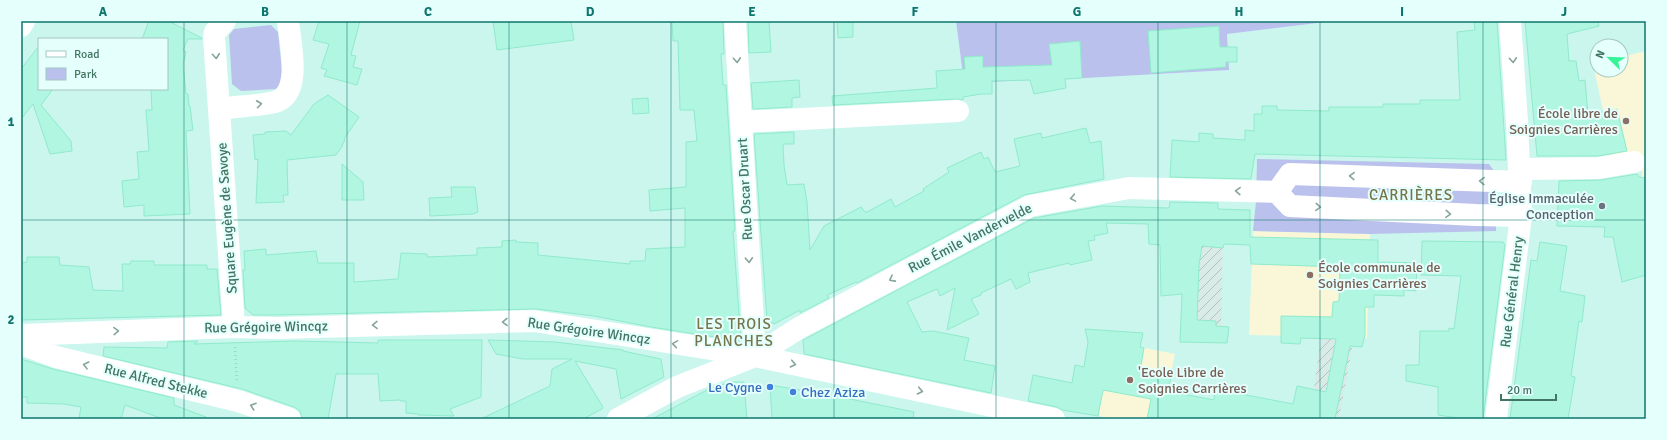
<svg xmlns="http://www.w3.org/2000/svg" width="1667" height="440" viewBox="0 0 1667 440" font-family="Signika,sans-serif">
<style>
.residential{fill:#caf6ee;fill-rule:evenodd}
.industrial{fill:url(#industrial-furrows)}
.education{fill:#faf7d9}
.green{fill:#bac1ec}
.building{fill:#b1f6e0;stroke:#90eacb}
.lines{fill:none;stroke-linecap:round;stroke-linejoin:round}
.path{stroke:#95dac3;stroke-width:2.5;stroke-dasharray:1 3;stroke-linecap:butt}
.minor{stroke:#fff;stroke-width:22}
.oneway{stroke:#85a59a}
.grid{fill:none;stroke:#0f766e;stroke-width:1;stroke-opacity:0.55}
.education-dot{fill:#8d6e63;stroke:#e4fffc;stroke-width:1.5}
.worship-dot{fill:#6b7280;stroke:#e4fffc;stroke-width:1.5}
.shop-dot{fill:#3f7fe0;stroke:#e4fffc;stroke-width:1.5}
.labels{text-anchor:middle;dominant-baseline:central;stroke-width:4;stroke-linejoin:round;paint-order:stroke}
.education-label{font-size:14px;fill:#785e54;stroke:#e4fffc;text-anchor:start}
.street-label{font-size:14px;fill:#437563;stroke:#e4fffc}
.worship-label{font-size:14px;fill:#5b616d;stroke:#e4fffc;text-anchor:end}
.shop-label{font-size:14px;fill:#366cbe;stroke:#e4fffc;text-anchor:end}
.neighbourhood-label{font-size:15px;letter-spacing:1px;fill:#77744b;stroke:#e4fffc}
.neatline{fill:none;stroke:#0f766e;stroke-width:1.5}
.grid-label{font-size:13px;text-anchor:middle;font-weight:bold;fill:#0f766e}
</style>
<defs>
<pattern id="industrial-furrows" width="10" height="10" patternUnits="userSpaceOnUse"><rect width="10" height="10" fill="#d9ebe7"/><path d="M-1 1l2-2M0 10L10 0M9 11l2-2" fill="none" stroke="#b2c3bf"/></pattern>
</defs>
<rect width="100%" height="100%" fill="#dcfefa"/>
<!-- residential -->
<path class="residential" d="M21,21H956L964,83L1086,78L1228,70L1227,34L1334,21H1646V419H21ZM39,39H167V89H39ZM1597,46H1621V70H1597Z"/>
<!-- industrial -->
<path class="industrial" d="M1188,236L1223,237L1221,334L1186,333Z
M1321,337L1354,338L1339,419H1307L1314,387Z"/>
<!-- education -->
<path class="education" d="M1646,51V192L1641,191L1642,171L1613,170V157L1593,64L1597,63V70H1621V57Z
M1253,231L1370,234L1367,338L1249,335Z
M1099,330L1143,333L1140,347L1175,354L1162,419H1114L1084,413Z"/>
<!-- green -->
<path class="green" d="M956,21H1334L1227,34L1229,70L1086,78L964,83Z
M271,25L278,32L283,81L276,89L241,91L232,84L229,35L234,29Z
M1257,159L1489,164L1497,175L1496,231L1370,234L1253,231L1256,202Z"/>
<!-- building -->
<path class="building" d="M149,21H168L202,38V39H188L183,50L186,52L183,64L186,94H188L189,106H190L193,130L186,131L190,214L144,216V205L124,207L122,181L139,179L137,152L149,151L146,110H152L151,89H167V39H142Z
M319,21H360L351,55L356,56L353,67L362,69L357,85L324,76L327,70L321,68L329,44L313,40Z
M493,21H571L574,40L497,50Z
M672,21H723L724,54H721L723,85H726L735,231H733L734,245L741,341L651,327L594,316L536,309L274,315H253L245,308L243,270H245L244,251L266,249V255L316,251L318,263H354V282L398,279L401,253L427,254V257L477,255V248L502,247V241L516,240V242L538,243V255L630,264V261H645L646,249L685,247V208L650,211L649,190L686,187V142L697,141L694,110H680L678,41H673Z
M748,21H769L771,52L749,53Z
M837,21H853V37L838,38Z
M1474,21H1497L1506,160L1255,154L1251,179L1170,177L1172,140L1199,142V133L1213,134V138L1245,140V130L1254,131V114H1262V106H1277V110L1329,111V107H1383V104H1420V100H1460L1457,32L1475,30Z
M1525,21H1598L1599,26L1567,34L1569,61H1576L1579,81L1585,80L1588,115L1617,109L1627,151L1598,156H1537Z
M1219,26L1220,47H1237V62H1226V67L1151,73L1148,31Z
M1080,41L1082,78L1065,79L1066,88L1034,94L1030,80L992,81V94H981L963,97V100L957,99L833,105L832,96L937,88L936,71L965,69L964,57L983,56V67L1052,65L1049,44Z
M39,46V89H53L41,105L71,141L72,151L50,154L33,104L21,119V69Z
M799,80L800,97L792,98V107L753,109L751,83Z
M328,95L359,117L344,139L345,140L342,145H343L336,155L287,160L288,195H283L284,202L256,203L258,159L255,160L253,135L265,134V132L286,131L291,135L314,104Z
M648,98L649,113L633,114L632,99Z
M1086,128L1090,143L1101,141L1104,179L1024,195L857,283L856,282L827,295L829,298L800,313V310L774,324L767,320L754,134L794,132V144H783L784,165L787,185L804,184L807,202L810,250L824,226L861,207L865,212H867L891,199L895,207L924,191L923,189L949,172L947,168L981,152L984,159L988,157L995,172L1020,166L1014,139L1041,133L1042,138Z
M342,164L363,182L364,200H342Z
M1637,174L1639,177L1646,178V275L1622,282L1613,237H1604L1605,227L1557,226L1559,181L1601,180Z
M451,187H475L478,212L473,214L430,216L429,198L452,197Z
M1170,202L1218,203V209L1250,210V237L1378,240V263L1383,262L1417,263L1416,291L1404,290V296L1374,295V307H1365V335L1362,347L1350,346L1335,419H1147L1151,399L1103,390L1098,416L1062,410L1057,407L1028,401L1033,375L1072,383L1075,365L1084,367L1088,342L1085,329L1143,333L1140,347L1144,348L1140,371L1171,378L1169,386L1183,389L1182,394L1214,400L1215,389L1293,404L1297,386L1326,392L1336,339L1301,338L1300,344L1281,343V316L1332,317L1333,302L1339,301L1340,267L1251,264L1250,245L1224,244L1223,248L1202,246L1199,265L1197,320L1216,321V326L1229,327L1227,343L1180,342L1182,294L1161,296L1160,245L1149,244L1148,224L1106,223L1108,233L1094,236L1095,240L1088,241L1092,260L1070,265L1069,263L1028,273L1030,282L1016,289L1011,279L981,293V295L971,299L979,314L947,330L955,288L940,296L937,289L907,302L922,332L933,331L969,338L964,360L995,366L991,393L804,354L803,340L805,339L1034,218L1102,206L1169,208Z
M1422,241L1503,242L1505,245L1483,419H1465L1438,415V387L1406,381V365H1419L1420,331H1449V328L1454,329L1461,276L1421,275Z
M1540,242L1567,246L1560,291L1585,296L1582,322L1579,321L1571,376L1575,377L1568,419H1510L1531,260L1537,261Z
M27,257H59L60,265L89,267L93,290L123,291L122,264H130L131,261H154V265H207V269H217L221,315L21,320V263L27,262Z
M378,340H482L481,397L450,409L454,416L418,415V414L406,413V401H400V400L380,401L378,374H336L328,419H307L302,418L300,411L294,407L242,389L103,356L104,347L167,348L168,342L198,341L194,344L294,341L378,343Z
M488,340L555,342L623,350V351L661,359L664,377L621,399L616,369L575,361L603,407L602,409L583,419H481L550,386L552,369L572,359H523L496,354Z
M21,359L53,369L174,398V405L206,417V419H163L125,405L121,419H79L81,407L64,404L27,403V397H21Z
M734,382H744L747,419H652L705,391L719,385Z
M770,385L806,391V390L914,412L913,419H772Z"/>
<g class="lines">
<!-- path -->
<path class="path" d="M235,347L237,382"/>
<!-- minor -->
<path class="minor" d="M225,21L215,32L214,37L234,327
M735,21L755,356
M21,26L24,21
M220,109C238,106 258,106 275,102C303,94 290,42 288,21
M741,122L958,111
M1520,169L1599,168L1634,162
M1521,182L1290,174L1277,192L1290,206L1476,215L1521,216
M21,335L234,327L279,328L534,321L755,356L1054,419
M21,344L56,357L238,401L290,419
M618,419L677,387L755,356L799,328L1030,206L1129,188L1277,192
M1496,419L1521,216L1517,122L1510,21"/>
</g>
<!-- one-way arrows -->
<defs><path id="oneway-chevron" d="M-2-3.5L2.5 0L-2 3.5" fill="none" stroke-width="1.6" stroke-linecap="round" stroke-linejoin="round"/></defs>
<g class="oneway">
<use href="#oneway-chevron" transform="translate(216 56) rotate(85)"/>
<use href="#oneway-chevron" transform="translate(737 60) rotate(87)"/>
<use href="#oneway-chevron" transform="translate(1513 60) rotate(86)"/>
<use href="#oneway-chevron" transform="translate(259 104) rotate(-7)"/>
<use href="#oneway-chevron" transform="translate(1352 176) rotate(-178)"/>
<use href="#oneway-chevron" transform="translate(1482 181) rotate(-178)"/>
<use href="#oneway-chevron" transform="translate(1238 191) rotate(-178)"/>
<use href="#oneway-chevron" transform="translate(1073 198) rotate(170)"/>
<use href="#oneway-chevron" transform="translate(1318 207) rotate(3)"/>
<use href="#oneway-chevron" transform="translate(1448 214) rotate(3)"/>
<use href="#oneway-chevron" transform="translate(749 260) rotate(87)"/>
<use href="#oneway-chevron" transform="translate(892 279) rotate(152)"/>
<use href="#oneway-chevron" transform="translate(505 322) rotate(179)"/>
<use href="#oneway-chevron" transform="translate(375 325) rotate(179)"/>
<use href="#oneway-chevron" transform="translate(116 331) rotate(-2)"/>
<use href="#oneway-chevron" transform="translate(675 344) rotate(-171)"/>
<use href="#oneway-chevron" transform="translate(793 364) rotate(12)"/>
<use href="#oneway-chevron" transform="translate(86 365) rotate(-166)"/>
<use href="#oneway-chevron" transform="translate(920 391) rotate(12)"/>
<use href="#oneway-chevron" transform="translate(253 406) rotate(-161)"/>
</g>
<!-- grid -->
<path class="grid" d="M184,21V419M347,21V419M509,21V419M671,21V419M834,21V419M996,21V419M1158,21V419M1320,21V419M1483,21V419M21,220H1646"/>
<!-- markers -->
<g class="education-dot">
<circle cx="1626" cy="121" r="4"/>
<circle cx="1310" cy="275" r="4"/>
<circle cx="1130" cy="380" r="4"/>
</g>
<circle class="worship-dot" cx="1602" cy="206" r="4"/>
<g class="shop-dot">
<circle cx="770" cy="387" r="4"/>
<circle cx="793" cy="392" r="4"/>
</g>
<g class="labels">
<!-- education labels -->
<g class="education-label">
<text x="1618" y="113" text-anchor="end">École libre de<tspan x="1618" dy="16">Soignies Carrières</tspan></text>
<text x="1318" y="267">École communale de<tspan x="1318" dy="16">Soignies Carrières</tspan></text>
<text x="1138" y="372">'Ecole Libre de<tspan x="1138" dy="16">Soignies Carrières</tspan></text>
</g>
<!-- street labels -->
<g class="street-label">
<text transform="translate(745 189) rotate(-93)">Rue Oscar Druart</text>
<text transform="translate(227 218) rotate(-94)">Square Eugène de Savoye</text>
<text transform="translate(970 238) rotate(-27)">Rue Émile Vandervelde</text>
<text transform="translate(1512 292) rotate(-83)">Rue Général Henry</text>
<text transform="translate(266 327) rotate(-1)">Rue Grégoire Wincqz</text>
<text transform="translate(589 331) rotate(8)">Rue Grégoire Wincqz</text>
<text transform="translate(156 381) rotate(14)">Rue Alfred Stekke</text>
</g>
<!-- worship labels -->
<g class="worship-label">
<text x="1594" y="198">Église Immaculée<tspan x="1594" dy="16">Conception</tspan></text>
</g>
<!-- shop labels -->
<g class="shop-label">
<text x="762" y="387">Le Cygne</text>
<text x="801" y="392" text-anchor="start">Chez Aziza</text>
</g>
<!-- neighbourhood labels -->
<g class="neighbourhood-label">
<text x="1411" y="195">CARRIÈRES</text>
<text x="734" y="324">LES TROIS<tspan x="734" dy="17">PLANCHES</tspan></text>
</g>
</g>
<!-- border -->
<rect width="1667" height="440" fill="none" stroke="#e4fffc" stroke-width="44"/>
<!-- legend -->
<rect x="38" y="38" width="130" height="52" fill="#e4fffc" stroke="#a4c8bf"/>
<rect x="46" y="51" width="20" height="6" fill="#ffffff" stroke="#a4c8bf"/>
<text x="74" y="58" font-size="12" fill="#437563">Road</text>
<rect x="46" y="68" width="20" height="12" fill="#bac1ec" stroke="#a4c8bf"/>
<text x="74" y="78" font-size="12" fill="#437563">Park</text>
<!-- north arrow -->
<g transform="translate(1609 58) rotate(293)"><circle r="19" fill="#e4fffc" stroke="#a4c8bf"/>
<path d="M0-3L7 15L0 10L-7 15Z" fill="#35f495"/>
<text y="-6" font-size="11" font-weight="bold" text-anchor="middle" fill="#437563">N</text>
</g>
<!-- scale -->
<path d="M1501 394v6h55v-6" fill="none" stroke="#437563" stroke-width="2"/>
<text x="1507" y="394" font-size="12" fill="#437563" stroke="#e4fffc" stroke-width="3" paint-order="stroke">20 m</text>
<rect x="22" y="22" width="1623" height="396" class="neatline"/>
<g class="grid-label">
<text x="103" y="16">A</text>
<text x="265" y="16">B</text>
<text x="428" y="16">C</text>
<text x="590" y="16">D</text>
<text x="752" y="16">E</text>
<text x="915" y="16">F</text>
<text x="1077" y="16">G</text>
<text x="1239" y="16">H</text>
<text x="1402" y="16">I</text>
<text x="1564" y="16">J</text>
<text x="11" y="126">1</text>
<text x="11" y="324">2</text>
</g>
</svg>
